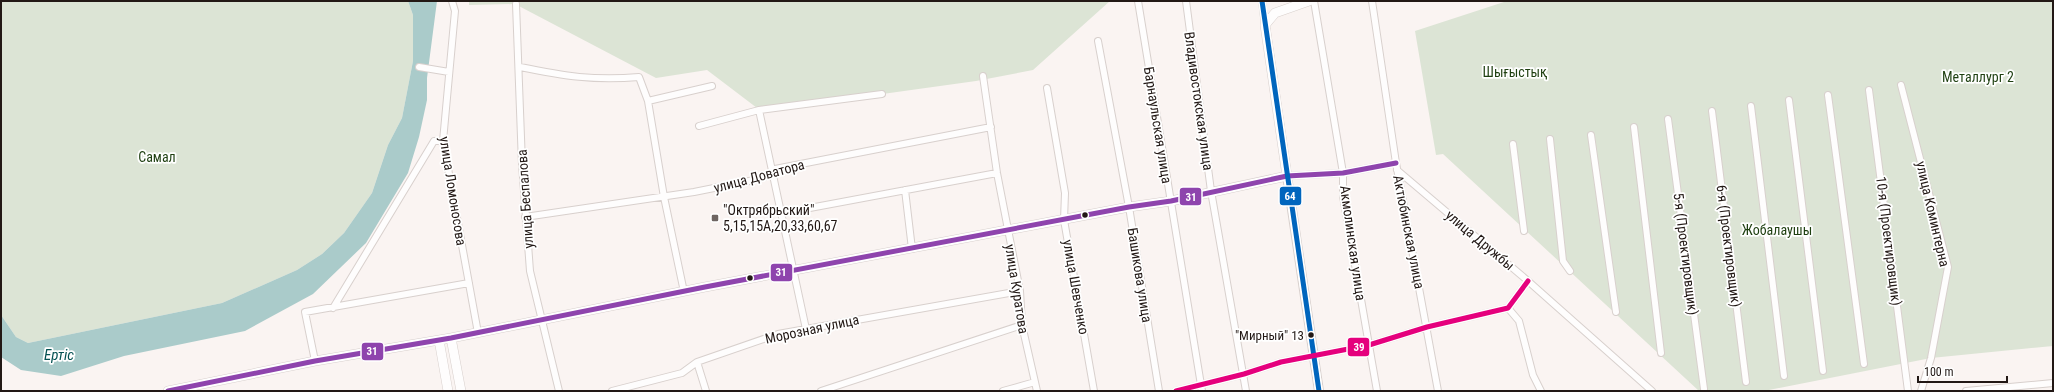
<svg xmlns="http://www.w3.org/2000/svg" width="2054" height="392" viewBox="0 0 2054 392" font-family="'Roboto Condensed',sans-serif">
<style>
.green{fill:#dce4d5}
.water{fill:#aacbca}
.lines{fill:none;stroke-linecap:round;stroke-linejoin:round}
.minor-casing{stroke:#d8d0cd;stroke-width:8}
.tertiary-casing{stroke:#d8d0cd;stroke-width:10}
.secondary-casing{stroke:#d8d0cd;stroke-width:10}
.minor{stroke:#fefdfd;stroke-width:6}
.tertiary{stroke:#fefdfd;stroke-width:8}
.secondary{stroke:#fefdfd;stroke-width:9}
.bus-1-casing{stroke:#fff;stroke-width:8}
.bus-2-casing{stroke:#fff;stroke-width:8}
.bus-3-casing{stroke:#fff;stroke-width:8}
.bus-1{stroke:#8e44ad;stroke-width:5}
.bus-2{stroke:#0065bd;stroke-width:5}
.bus-3{stroke:#e5007d;stroke-width:5}
.bus-dot{fill:#221815;stroke:#fff;stroke-width:1.5}
.poi-dot{fill:#6e6562;stroke:#fff;stroke-width:1.5}
.labels{text-anchor:middle;dominant-baseline:central;stroke-width:3.5;stroke-linejoin:round;paint-order:stroke}
.bus-label{font-size:13px;fill:#221815;stroke:#fff;text-anchor:end}
.park-label{font-size:14px;fill:#1e3f10;stroke:#fff}
.street-label{font-size:14px;fill:#221815;stroke:#fff}
.poi-label{font-size:14px;fill:#221815;stroke:#fff;text-anchor:start}
.water-label{font-size:15px;font-style:italic;fill:#045152;stroke:#fff}
.line-badge{stroke:#fff;stroke-width:1.5}
.badge-label{font-size:11px;text-anchor:middle;font-weight:bold;fill:#fff}
</style>
<rect width="100%" height="100%" fill="#faf4f2"/>
<!-- green -->
<path class="green" d="M1,1H408L413,15V61L402,118L388,145L372,193L344,233L322,254L297,270L222,303L28,343L16,337L1,315Z
M469,1H1110L1033,70L976,81L761,111L707,70L656,78L515,4L469,5Z
M1507,1H2053V346L1931,358L1764,391H1699L1443,154L1436,155L1415,31Z"/>
<!-- water -->
<path class="water" d="M408,1H437L427,78V100L419,137L408,173L366,243L313,294L245,331L124,356L61,376L21,370L1,357V315L16,337L28,343L222,303L297,270L322,254L344,233L372,193L388,145L402,118L413,61V15Z"/>
<g class="lines">
<defs>
<path id="minor" d="M452,1L455,11L443,141L478,333
M1138,1L1202,391
M1186,1L1211,191L1246,391
M1262,1L1265,25
M1314,1L1343,173V196L1377,391
M1372,1L1396,163L1438,391
M516,4L522,164L530,271L559,391
M1098,41L1129,207L1159,391
M419,67L449,72
M520,67C564,76 594,81 639,77L648,101L712,86
M983,76L997,173L1020,291L1022,325L1037,391
M1901,85L1948,267L1931,358L1921,391
M1047,88L1065,193L1064,220L1094,391
M1869,90L1908,391
M1828,95L1864,364
M1789,100L1823,371
M648,101L664,197L684,292
M1751,106L1784,376
M759,110L806,329
M1712,111L1746,382
M1668,119L1704,389
M699,126L759,110L882,94
M1634,127L1661,353
M1591,135L1616,312
M1550,139L1563,261L1570,271
M1513,144L1524,231
M1397,170L1528,281L1652,391
M1287,176L1343,173L1396,163
M905,190L912,249
M783,213L997,173
M525,217L694,192L749,181L774,174L775,169L991,127
M333,308L434,141H443
M1508,308L1519,321L1533,375L1541,391
M315,361L305,312L469,283
M697,362L706,391
M612,391L682,373L697,362L778,334L1020,291
M821,391L1022,325
M1003,391L1035,382
M1176,391L1244,374L1281,362L1369,345L1427,327L1508,308L1528,281
M1966,391L2053,383"/>
<path id="tertiary" d="M1287,176L1319,391"/>
<path id="secondary" d="M451,338L461,391
M439,340L448,391
M168,391L315,361L451,338L705,287L1129,207L1171,201L1287,176L1265,25L1275,13L1309,1"/>
</defs>
<!-- minor casing -->
<use href="#minor" class="minor-casing"/>
<!-- tertiary casing -->
<use href="#tertiary" class="tertiary-casing"/>
<!-- secondary casing -->
<use href="#secondary" class="secondary-casing"/>
<!-- minor -->
<use href="#minor" class="minor"/>
<!-- tertiary -->
<use href="#tertiary" class="tertiary"/>
<!-- secondary -->
<use href="#secondary" class="secondary"/>
<defs>
<path id="bus-1" d="M168,391L315,361L451,338L705,287L1129,207L1171,201L1287,176L1343,173L1396,163"/>
<path id="bus-2" d="M1262,1L1319,391"/>
<path id="bus-3" d="M1176,391L1244,374L1281,362L1369,345L1427,327L1508,308L1528,281"/>
</defs>
<!-- bus-1 casing -->
<use href="#bus-1" class="bus-1-casing"/>
<!-- bus-2 casing -->
<use href="#bus-2" class="bus-2-casing"/>
<!-- bus-3 casing -->
<use href="#bus-3" class="bus-3-casing"/>
<!-- bus-1 -->
<use href="#bus-1" class="bus-1"/>
<!-- bus-2 -->
<use href="#bus-2" class="bus-2"/>
<!-- bus-3 -->
<use href="#bus-3" class="bus-3"/>
</g>
<!-- markers -->
<g class="bus-dot">
<circle cx="1085" cy="215" r="3.5"/>
<circle cx="750" cy="278" r="3.5"/>
<circle cx="1311" cy="335" r="3.5"/>
</g>
<rect class="poi-dot" x="711" y="214" width="8" height="8" rx="2"/>
<g class="labels">
<!-- bus labels -->
<g class="bus-label">
<text x="1304" y="335">"Мирный" 13</text>
</g>
<!-- park labels -->
<g class="park-label">
<text x="1515" y="72">Шығыстық</text>
<text x="1978" y="77">Металлург 2</text>
<text x="157" y="157">Самал</text>
<text x="1777" y="230">Жобалаушы</text>
</g>
<!-- street labels -->
<g class="street-label">
<text transform="translate(1199 101) rotate(82)">Владивостокская улица</text>
<text transform="translate(1158 125) rotate(81)">Барнаульская улица</text>
<text transform="translate(759 176) rotate(-15)">улица Доватора</text>
<text transform="translate(453 191) rotate(81)">улица Ломоносова</text>
<text transform="translate(525 199) rotate(-94)">улица Беспалова</text>
<text transform="translate(1933 214) rotate(77)">улица Коминтерна</text>
<text transform="translate(1409 232) rotate(79)">Актюбинская улица</text>
<text transform="translate(1480 240) rotate(40)">улица Дружбы</text>
<text transform="translate(1889 241) rotate(83)">10-я (Проектировщик)</text>
<text transform="translate(1353 243) rotate(82)">Акмолинская улица</text>
<text transform="translate(1729 246) rotate(83)">6-я (Проектировщик)</text>
<text transform="translate(1686 254) rotate(83)">5-я (Проектировщик)</text>
<text transform="translate(1140 275) rotate(81)">Башикова улица</text>
<text transform="translate(1076 287) rotate(80)">улица Шевченко</text>
<text transform="translate(1017 289) rotate(81)">улица Куратова</text>
<text transform="translate(812 329) rotate(-12)">Морозная улица</text>
</g>
<!-- poi labels -->
<g class="poi-label">
<text x="723" y="210">"Октрябрьский"<tspan x="723" dy="16">5,15,15А,20,33,60,67</tspan></text>
</g>
<!-- water labels -->
<g class="water-label">
<text x="59" y="355">Ертіс</text>
</g>
</g>
<g class="line-badge">
<rect x="1279" y="186" width="23" height="20" rx="4" fill="#0065bd"/>
<rect x="1179" y="187" width="23" height="19" rx="4" fill="#8e44ad"/>
<rect x="770" y="263" width="23" height="19" rx="4" fill="#8e44ad"/>
<rect x="1347" y="337" width="23" height="20" rx="4" fill="#e5007d"/>
<rect x="361" y="342" width="23" height="19" rx="4" fill="#8e44ad"/>
</g>
<g class="badge-label">
<text x="1290" y="200">64</text>
<text x="1191" y="201">31</text>
<text x="781" y="276">31</text>
<text x="1359" y="351">39</text>
<text x="372" y="355">31</text>
</g>
<!-- border -->
<rect width="2054" height="392" fill="none" stroke="#221815" stroke-width="4"/>
<!-- scale -->
<path d="M1918 376v6h89v-6" fill="none" stroke="#221815" stroke-width="2"/>
<text x="1924" y="376" font-size="12" fill="#221815" stroke="#ffffff" stroke-width="3" paint-order="stroke">100 m</text>
</svg>
